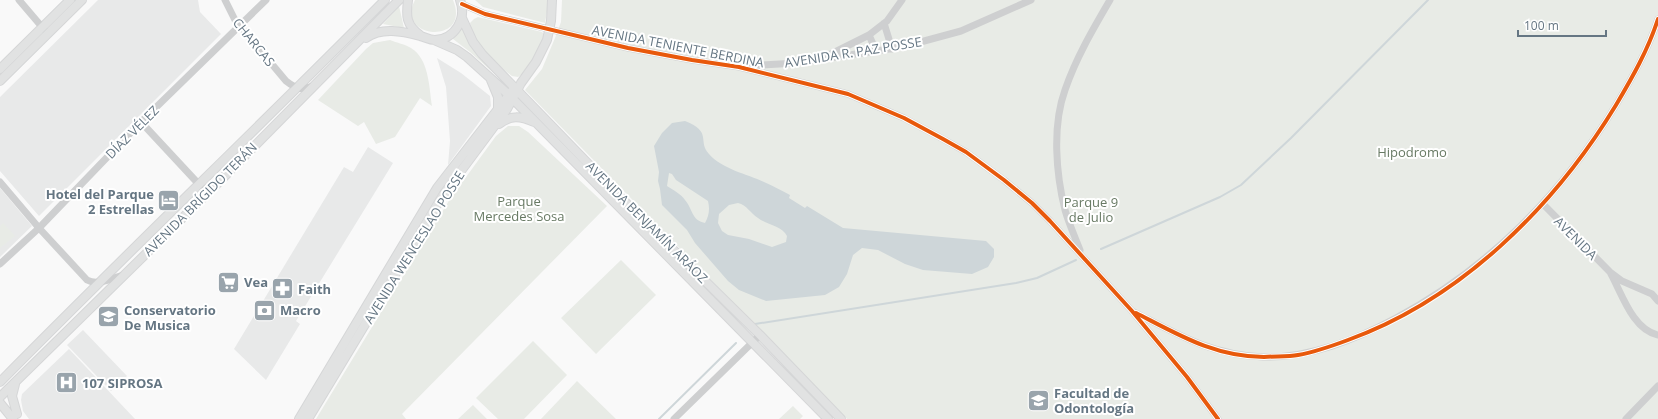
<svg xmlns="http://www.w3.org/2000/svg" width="1658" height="419" viewBox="0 0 1658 419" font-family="'Open Sans',sans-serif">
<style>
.built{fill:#e8e9e9}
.green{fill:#e8ebe6}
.water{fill:#ced6d9;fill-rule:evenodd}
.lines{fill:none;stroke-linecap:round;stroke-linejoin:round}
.stream{stroke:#ced6d9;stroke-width:2}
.major-casing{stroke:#d5d6d7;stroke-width:10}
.minor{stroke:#cecfd0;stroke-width:7}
.major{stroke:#e1e2e2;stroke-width:8}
.cycleway-casing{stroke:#fff;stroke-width:6}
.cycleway{stroke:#e8590c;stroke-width:4}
.labels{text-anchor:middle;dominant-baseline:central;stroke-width:4;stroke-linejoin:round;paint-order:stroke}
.street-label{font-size:13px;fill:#657683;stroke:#fff}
.park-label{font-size:13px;fill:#687a64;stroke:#fff}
.poi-label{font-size:13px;font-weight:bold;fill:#657683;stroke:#fff;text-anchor:start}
</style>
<rect width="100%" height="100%" fill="#f9f9f9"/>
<!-- built -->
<path class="built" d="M98,0H198L200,12L221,34L39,216L0,171V97Z
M437,58L461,73L490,96L491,106L448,165L450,141L446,87Z
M368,147L393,163L296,321L300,324L266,380L234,349L344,167L353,172Z
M0,188L32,226L0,257Z
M83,330L127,376L111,391L67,345Z
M69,349L135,419H29L23,411L21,400L22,394Z"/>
<!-- green -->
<path class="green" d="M415,0H453C472,46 394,39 415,0Z
M475,0H549L545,23L483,7Z
M562,0H1658V419H847L525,90L542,69L555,38L561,22Z
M399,6L404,28L383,24Z
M478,17L542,32L545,35L534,58L522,74L518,77L512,76C496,63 473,45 470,23L474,19Z
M461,29H463L475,52L506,84L470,52L453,39L452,38Z
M390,40C397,43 405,44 411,48C429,59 429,86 432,106L420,98L395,137L376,144L364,122L358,126L318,100L366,49L373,43Z
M508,126H519L528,132L607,206L402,414L406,419H316L450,199L496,136Z
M3,223L15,236L0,248V226Z
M621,260L656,295L596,354L561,318Z
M533,341L567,375L524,419H498L476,398Z
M577,381L616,419H541Z
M473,405L487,419H458Z
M793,406L803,416L800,419H779Z"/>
<!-- water -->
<path class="water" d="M685,121C713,132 697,141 709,154C722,169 747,174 764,182C773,186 781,190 790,195L789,198L805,208L807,206L843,228L986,241L994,249V257L988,267L972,274L923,270L905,264L878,250L862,248L853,255L847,274L839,287L825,295L766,301L739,290L728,281L695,243L687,230L662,205L660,189L658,181L659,172L654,146L662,133L672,123ZM669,173L672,174L676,180L708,201C710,209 709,216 705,223C691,220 693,209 685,200C681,194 673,190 667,186ZM738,203C747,205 750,213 758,218C767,225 782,226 787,236L786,242L772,247L749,239L728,235L722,231L718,223L719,214L729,205Z"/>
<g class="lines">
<!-- stream -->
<path class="stream" d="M1101,249L1220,197L1241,185L1291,138L1428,0
M755,324L1016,283L1037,278L1076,260
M659,419L736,343"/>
<defs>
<path id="major" d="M408,0C406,16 406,25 420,35
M462,18L473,42L482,54L631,208L760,335L841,419
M366,38C381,27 402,31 420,36C425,37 429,40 435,40C455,39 467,19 460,0
M434,40L457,50L467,57L508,94L828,419
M0,69L70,0
M491,80L498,97V109
M0,81L82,0
M499,124C511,115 520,116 534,122
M0,382C127,253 258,128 385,0
M15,384L12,396L17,414
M0,397L213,188L399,0
M0,403L13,419
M299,419L437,188L512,91
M308,419L443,195L507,109L521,83L536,62L547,40L551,21L552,0"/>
</defs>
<!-- major casing -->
<use href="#major" class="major-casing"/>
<!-- minor -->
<path class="minor" d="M19,0L48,34
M225,0L235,20L286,81C295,88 302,91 313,86
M462,4L485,14L628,48L692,60L739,67L848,94L904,118L943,139L966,152L1004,180L1032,203L1050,221L1132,311L1187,377L1218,419
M884,23L892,49
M869,35L876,51
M825,57L869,35L887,21L902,0
M747,66L797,63L902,47L961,31L1031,0
M141,122L207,193
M0,182L39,228L87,280C98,286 112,278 124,275
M1543,204L1610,272L1622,281L1652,294L1658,301
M1080,250C1075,237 1069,224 1065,210C1056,174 1052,126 1065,90C1076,58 1093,29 1110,0
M0,264L39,228L141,122L266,0
M1611,274C1622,294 1633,330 1658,335
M1134,312C1179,335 1211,355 1263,357C1310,358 1355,340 1396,318C1488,269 1562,194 1616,105C1632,78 1648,50 1658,19
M674,419L760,335
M1626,419L1658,386"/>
<!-- major -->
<use href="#major" class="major"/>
<defs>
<path id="cycleway" d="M462,4L485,14L628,48L692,60L739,67L848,94L904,118L943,139L966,152L1004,180L1032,203L1050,221L1132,311L1187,377L1218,419
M1136,313C1179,335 1215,357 1264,357C1275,356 1288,357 1298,355C1315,352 1332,346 1348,340C1461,299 1554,207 1616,105C1632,78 1648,50 1658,19"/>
</defs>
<!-- cycleway casing -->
<use href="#cycleway" class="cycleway-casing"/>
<!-- cycleway -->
<use href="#cycleway" class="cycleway"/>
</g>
<!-- icons -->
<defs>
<symbol id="hotel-square" viewBox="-11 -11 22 22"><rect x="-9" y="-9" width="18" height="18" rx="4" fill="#99a4ac" stroke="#fff"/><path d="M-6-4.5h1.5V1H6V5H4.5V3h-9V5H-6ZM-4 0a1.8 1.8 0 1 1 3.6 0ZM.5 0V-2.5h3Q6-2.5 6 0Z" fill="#fff"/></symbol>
<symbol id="supermarket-square" viewBox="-11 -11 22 22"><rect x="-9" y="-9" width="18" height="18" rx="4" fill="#99a4ac" stroke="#fff"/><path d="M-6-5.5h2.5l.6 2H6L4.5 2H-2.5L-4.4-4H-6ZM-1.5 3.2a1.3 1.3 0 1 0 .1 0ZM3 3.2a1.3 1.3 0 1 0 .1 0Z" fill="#fff"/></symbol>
<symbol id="pharmacy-square" viewBox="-11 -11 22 22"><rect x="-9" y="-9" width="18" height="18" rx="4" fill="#99a4ac" stroke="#fff"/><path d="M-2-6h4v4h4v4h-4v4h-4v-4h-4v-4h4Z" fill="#fff"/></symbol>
<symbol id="bank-square" viewBox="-11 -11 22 22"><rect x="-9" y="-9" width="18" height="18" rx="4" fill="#99a4ac" stroke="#fff"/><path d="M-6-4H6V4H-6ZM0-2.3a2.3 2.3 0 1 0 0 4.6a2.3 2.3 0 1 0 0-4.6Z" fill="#fff"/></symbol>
<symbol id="university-square" viewBox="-11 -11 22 22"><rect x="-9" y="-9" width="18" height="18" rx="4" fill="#99a4ac" stroke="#fff"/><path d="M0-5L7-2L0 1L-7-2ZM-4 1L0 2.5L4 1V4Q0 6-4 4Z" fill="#fff"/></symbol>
<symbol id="hospital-square" viewBox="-11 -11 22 22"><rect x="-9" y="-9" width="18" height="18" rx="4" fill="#99a4ac" stroke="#fff"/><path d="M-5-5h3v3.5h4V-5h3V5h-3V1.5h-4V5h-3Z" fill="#fff"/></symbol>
</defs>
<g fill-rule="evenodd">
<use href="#hotel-square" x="156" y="188" width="25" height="25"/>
<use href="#supermarket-square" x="216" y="270" width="25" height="25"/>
<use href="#pharmacy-square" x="270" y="276" width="25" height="25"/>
<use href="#bank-square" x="252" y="298" width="25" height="25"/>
<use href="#university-square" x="96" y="304" width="25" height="25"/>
<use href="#hospital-square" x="54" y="370" width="25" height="25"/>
<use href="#university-square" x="1026" y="388" width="25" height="25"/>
</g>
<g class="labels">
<!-- street labels -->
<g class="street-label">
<text transform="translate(254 42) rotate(51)">CHARCAS</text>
<text transform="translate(678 46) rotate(11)">AVENIDA TENIENTE BERDINA</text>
<text transform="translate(853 52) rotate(-9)">AVENIDA R. PAZ POSSE</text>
<text transform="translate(132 132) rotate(-45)">DÍAZ VÉLEZ</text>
<text transform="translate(200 199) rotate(-45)">AVENIDA BRÍGIDO TERÁN</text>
<text transform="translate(647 222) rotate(45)">AVENIDA BENJAMÍN ARÁOZ</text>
<text transform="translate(1576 238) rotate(45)">AVENIDA</text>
<text transform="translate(414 247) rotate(-58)">AVENIDA WENCESLAO POSSE</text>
</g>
<!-- park labels -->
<g class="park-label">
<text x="1412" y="152">Hipodromo</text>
<text x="519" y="201">Parque<tspan x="519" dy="15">Mercedes Sosa</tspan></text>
<text x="1091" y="202">Parque 9<tspan x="1091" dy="15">de Julio</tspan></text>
</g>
<!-- poi labels -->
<g class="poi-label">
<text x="154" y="194" text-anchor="end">Hotel del Parque<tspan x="154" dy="15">2 Estrellas</tspan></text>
<text x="244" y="282">Vea</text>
<text x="298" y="289">Faith</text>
<text x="124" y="310">Conservatorio<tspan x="124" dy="15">De Musica</tspan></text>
<text x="280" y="310">Macro</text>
<text x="82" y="383">107 SIPROSA</text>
<text x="1054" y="393">Facultad de<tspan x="1054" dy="15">Odontología</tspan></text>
</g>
</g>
<!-- scale -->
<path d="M1518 30v6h88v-6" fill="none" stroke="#657683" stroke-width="2"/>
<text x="1524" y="30" font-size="12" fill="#657683" stroke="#ffffff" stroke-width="3" paint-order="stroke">100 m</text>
</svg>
